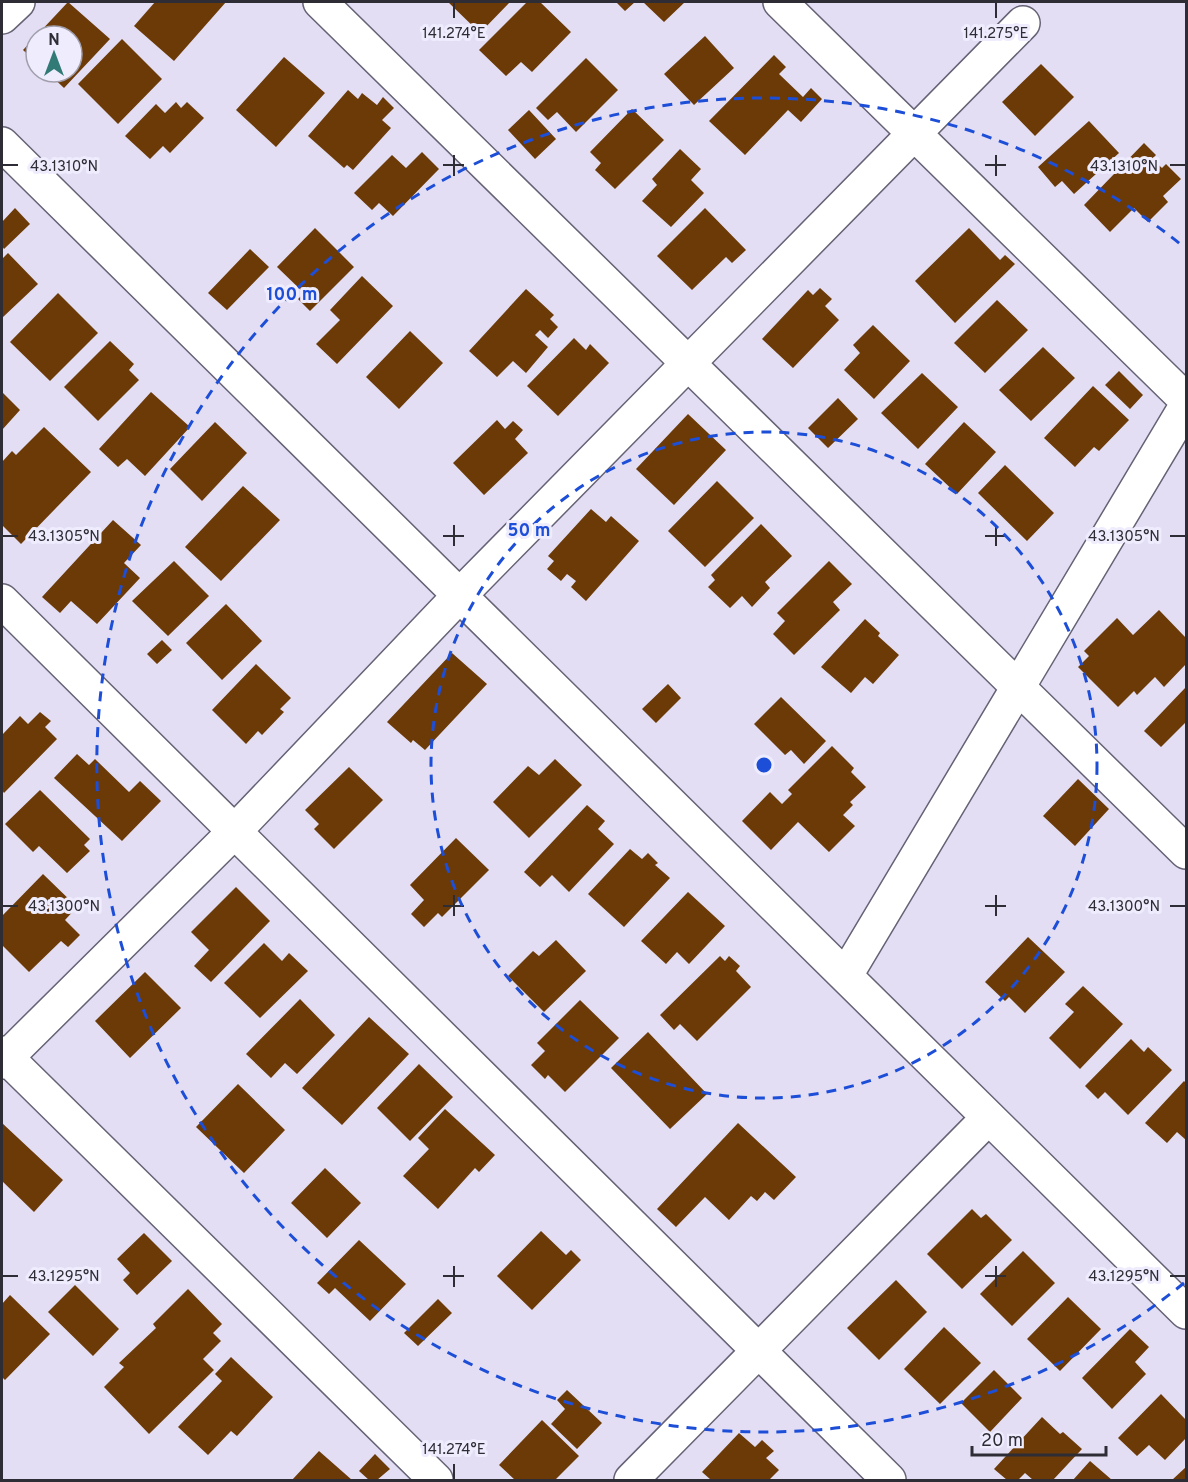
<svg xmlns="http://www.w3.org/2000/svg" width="1188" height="1482" viewBox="0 0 1188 1482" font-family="Overpass,sans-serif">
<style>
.building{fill:#6b3a06}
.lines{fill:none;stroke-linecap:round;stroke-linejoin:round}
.street-casing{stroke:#666275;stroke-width:36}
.street{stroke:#fff;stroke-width:33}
.ticks{fill:none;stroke:#2e2c34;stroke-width:2}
.ring{fill:none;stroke:#1d4ed8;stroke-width:3;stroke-dasharray:10 8}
.ticks-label{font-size:15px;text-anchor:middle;fill:#2e2c34;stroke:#efecfe;stroke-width:6;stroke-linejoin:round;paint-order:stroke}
.centre{fill:#1d4ed8;stroke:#efecfe;stroke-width:3}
.ring-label{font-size:18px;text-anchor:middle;font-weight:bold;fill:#1d4ed8;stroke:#efecfe;stroke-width:6;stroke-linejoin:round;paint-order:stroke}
</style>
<rect width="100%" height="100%" fill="#e3def4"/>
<!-- building -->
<path class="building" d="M68,2L110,39L64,88L47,72H72V36H36V62L23,50Z
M155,2H226L174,61L134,26Z
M448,2H510L480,33Z
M527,2H540L571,32L532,72L521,62L506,76L479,50Z
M616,2H635L625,11Z
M643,2H685L664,22Z
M705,36L734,68L694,105L664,74Z
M122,39L162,79L118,124L78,84Z
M774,55L786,67L779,74L803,97L811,88L822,99L801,122L788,110L745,155L709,121Z
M284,57L325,93L276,147L236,110Z
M586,58L618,90L576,132L557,112L548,120L536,108Z
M1041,64L1074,97L1035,136L1002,102Z
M348,90L358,99L362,93L377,105L383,97L394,108L382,120L391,128L353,170L347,165L344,168L308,136Z
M176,102L181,108L187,102L204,118L170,153L163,146L150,159L125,136L156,104L165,113Z
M632,109L664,140L615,189L595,170L601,163L590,152Z
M529,110L556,139L535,159L508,130Z
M1089,121L1119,153L1074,194L1062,181L1055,187L1038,167Z
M1144,143L1156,155L1152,159L1162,168L1166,164L1181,179L1163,196L1168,202L1148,222L1134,208L1110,232L1084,205Z
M680,149L701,169L691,180L704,193L671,227L642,201L657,185L652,179Z
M422,152L439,169L393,216L379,203L372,210L354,193L392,155L406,168Z
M15,208L30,224L4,249L2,246V222Z
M705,208L746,250L732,263L726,257L692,290L657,256Z
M315,228L354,267L310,311L298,299L304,293L277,267Z
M969,228L1000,260L1005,255L1015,264L955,323L915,281Z
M250,249L269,267L227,310L208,293Z
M8,253L38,284L2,318V259Z
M362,276L393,306L337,364L316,344L340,320L330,310Z
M820,288L832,299L825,306L839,320L793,368L762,339L808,290L813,295Z
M526,289L554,315L550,319L558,327L548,338L540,330L535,335L548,347L526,373L513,361L497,377L469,351Z
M58,293L98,333L50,381L10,342Z
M997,300L1028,330L985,373L954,343Z
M873,325L910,361L874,399L844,370L860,353L853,345Z
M410,331L443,363L399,409L366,377Z
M574,338L586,350L590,344L609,363L558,416L527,386Z
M110,341L134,364L129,370L139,380L98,421L64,387Z
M1043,347L1075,378L1031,421L999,390Z
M1119,371L1143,395L1130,409L1105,385Z
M922,373L958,407L918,449L881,413Z
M1093,386L1129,420L1099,451L1094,447L1075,467L1044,438Z
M2,392L20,410L2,430Z
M151,392L190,427L145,476L127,459L118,467L99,449Z
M838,398L858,419L828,448L808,428Z
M688,414L726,450L674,505L636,469Z
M497,420L505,429L513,421L523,430L515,439L528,453L484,495L453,463Z
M215,422L247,453L202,501L170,469Z
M964,422L996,452L957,494L925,464Z
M44,427L91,472L21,544L2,525V462L12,451L16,455Z
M1005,465L1054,513L1027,541L978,493Z
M717,481L754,518L705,567L668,531Z
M243,486L280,520L221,581L185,547Z
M591,509L606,522L611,516L639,541L586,601L571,587L576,581L567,574L561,581L547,569L554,561L548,556Z
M113,520L141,545L124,563L140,578L97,624L71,601L60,613L42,597Z
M761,524L792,556L765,582L770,588L752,607L742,596L730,608L708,587L715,580L711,575Z
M174,561L209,596L168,636L132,601Z
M829,561L852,584L833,602L840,610L794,655L773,634L785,621L777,613Z
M226,604L262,641L222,680L186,643Z
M1159,610L1186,638V664L1164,687L1155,677L1137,695L1134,691L1118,707L1078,667L1089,656L1084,651L1117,618L1133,635Z
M865,619L880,633L878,636L899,655L873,684L865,677L851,693L821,667Z
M162,640L172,650L157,664L147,654Z
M452,653L487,684L425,750L413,740L411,743L387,722Z
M256,664L291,698L280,709L284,712L262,735L258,731L246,744L212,710Z
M668,684L681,698L656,723L642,709Z
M1186,687V722L1161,747L1144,731Z
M781,697L826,741L804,764L791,750L785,755L754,724Z
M40,712L51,721L45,727L57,739L4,793L2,790V735L20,716L28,724Z
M832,746L854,768L851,772L866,787L850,802L853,805L843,815L855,826L829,852L798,822L771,850L742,821L770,792L782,804L792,794L788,790Z
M77,754L89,765L95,759L129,792L140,781L161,801L122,841L54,778Z
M555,759L582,785L529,838L493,802L528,766L539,775Z
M349,767L383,800L334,849L314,829L319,824L305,810Z
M1078,779L1109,809L1075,846L1043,816Z
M40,790L90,839L84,845L90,851L67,873L39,846L33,852L5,824Z
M587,805L605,821L598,829L614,844L569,892L552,875L540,887L524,872Z
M456,838L489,870L442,917L438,913L424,927L411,914L424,900L410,885Z
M630,849L642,859L648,853L658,863L655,865L670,878L624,927L588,894Z
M43,874L77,907L65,920L80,935L68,947L61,941L29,972L2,945V916Z
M236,887L270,921L211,982L194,966L209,950L191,932Z
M688,892L725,926L689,964L677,952L666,964L641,941Z
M1028,937L1065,972L1025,1013L1009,997L1005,1001L985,982Z
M556,940L586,971L544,1012L508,976L533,951L539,956Z
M264,943L282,961L289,953L308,971L260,1018L224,983Z
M720,956L725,961L729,956L740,966L736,971L751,987L697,1041L680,1024L674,1030L660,1015Z
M145,972L181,1008L130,1058L95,1021Z
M1083,986L1123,1024L1080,1069L1049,1038L1074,1012L1065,1004Z
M300,999L335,1035L297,1074L285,1063L271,1078L246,1054Z
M580,1000L619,1038L565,1092L548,1075L545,1079L531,1065L545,1051L537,1043Z
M369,1017L409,1054L342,1125L302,1088Z
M648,1032L707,1094L670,1129L611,1068Z
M1131,1039L1144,1052L1148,1047L1172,1070L1128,1115L1105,1092L1098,1099L1085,1086Z
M419,1064L453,1097L410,1141L377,1108Z
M1184,1081L1186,1083V1140L1177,1132L1167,1143L1145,1123Z
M238,1084L285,1130L244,1173L196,1127Z
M445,1109L495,1155L479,1172L475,1168L438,1209L403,1176L429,1149L418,1138Z
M2,1123L63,1180L34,1212L2,1181Z
M738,1123L796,1177L774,1200L765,1192L757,1201L751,1196L729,1220L705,1197L676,1227L657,1209Z
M325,1168L361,1203L327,1238L291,1203Z
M972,1209L981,1218L986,1214L1012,1240L962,1289L927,1254Z
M541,1231L566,1255L571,1250L581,1260L532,1310L497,1276Z
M144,1233L172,1261L137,1295L123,1280L130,1273L117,1259Z
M359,1240L406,1284L370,1321L335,1288L329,1294L317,1283Z
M1023,1251L1055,1283L1012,1326L980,1294Z
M896,1280L927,1312L879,1360L847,1328Z
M75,1285L119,1329L93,1356L48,1312Z
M188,1289L222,1324L213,1333L221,1341L203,1359L214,1370L149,1434L104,1387L124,1367L119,1363L156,1328L153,1324Z
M10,1295L50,1334L5,1380L2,1377V1304Z
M1068,1297L1101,1329L1060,1371L1027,1339Z
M438,1299L452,1313L418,1346L404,1333Z
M944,1327L981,1363L940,1404L904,1369Z
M1130,1329L1149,1347L1135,1362L1146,1374L1112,1409L1082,1378Z
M231,1357L273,1397L237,1436L231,1431L208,1455L178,1427L222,1381L215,1374Z
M994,1370L1022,1398L990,1432L961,1403Z
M567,1390L602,1423L577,1449L551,1424L565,1409L557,1400Z
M1161,1394L1186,1420V1438L1165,1460L1149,1445L1137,1456L1118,1438Z
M1042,1417L1060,1434L1063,1432L1082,1449L1053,1480H1033L1025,1473L1018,1480H1007L994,1469Z
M542,1420L579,1456L555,1480H515L499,1465Z
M739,1433L755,1447L762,1440L774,1451L766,1458L779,1470L769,1480H711L702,1472Z
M319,1451L352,1480H292Z
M375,1454L390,1469L377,1480H369L359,1471Z
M1090,1461L1112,1480H1073Z
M1186,1467V1480H1172Z"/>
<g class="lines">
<defs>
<path id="street" d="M320,2L1186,852
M780,2L1186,400
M2,17L18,2
M2,144L1186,1312
M2,601L889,1480
M846,975L1186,406
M2,1053L436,1480
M2,1062L234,832L459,596L1023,23
M631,1480L988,1118"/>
</defs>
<!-- street casing -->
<use href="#street" class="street-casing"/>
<!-- street -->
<use href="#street" class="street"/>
</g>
<!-- ticks -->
<path class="ticks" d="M454,3V18M996,3V18M454,155V176M996,155V176M3,165H18M443,165H464M985,165H1006M1170,165H1185M454,525V546M996,525V546M3,536H18M443,536H464M985,536H1006M1170,536H1185M454,895V916M996,895V916M3,906H18M443,906H464M985,906H1006M1170,906H1185M454,1266V1287M996,1266V1287M3,1276H18M443,1276H464M985,1276H1006M1170,1276H1185M454,1464V1479"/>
<!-- distance rings -->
<g class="ring">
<circle cx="764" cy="765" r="333"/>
<path d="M1184 1283A667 667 0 1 1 1184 247"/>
</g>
<g class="ticks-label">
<text x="454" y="38">141.274°E</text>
<text x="996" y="38">141.275°E</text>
<text x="64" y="171">43.1310°N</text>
<text x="1124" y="171">43.1310°N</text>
<text x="64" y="541">43.1305°N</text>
<text x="1124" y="541">43.1305°N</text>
<text x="64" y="911">43.1300°N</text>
<text x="1124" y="911">43.1300°N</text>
<text x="64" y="1281">43.1295°N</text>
<text x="1124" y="1281">43.1295°N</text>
<text x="454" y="1454">141.274°E</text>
</g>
<circle cx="764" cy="765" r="9" class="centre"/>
<g class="ring-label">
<text x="292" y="300">100 m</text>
<text x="529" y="536">50 m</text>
</g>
<!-- border -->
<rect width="1188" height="1482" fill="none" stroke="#2e2c34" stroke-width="6"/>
<!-- north arrow -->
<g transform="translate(54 54)"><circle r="28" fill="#efecfe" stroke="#a29fad" stroke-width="1.5"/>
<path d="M0-4.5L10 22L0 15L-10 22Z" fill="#327a76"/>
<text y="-9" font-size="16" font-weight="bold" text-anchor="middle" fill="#2e2c34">N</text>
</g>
<!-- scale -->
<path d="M972 1446v9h134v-9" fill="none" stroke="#2e2c34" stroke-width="3"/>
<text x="981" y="1446" font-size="18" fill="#2e2c34" stroke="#efecfe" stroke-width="4.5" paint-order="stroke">20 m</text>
</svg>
